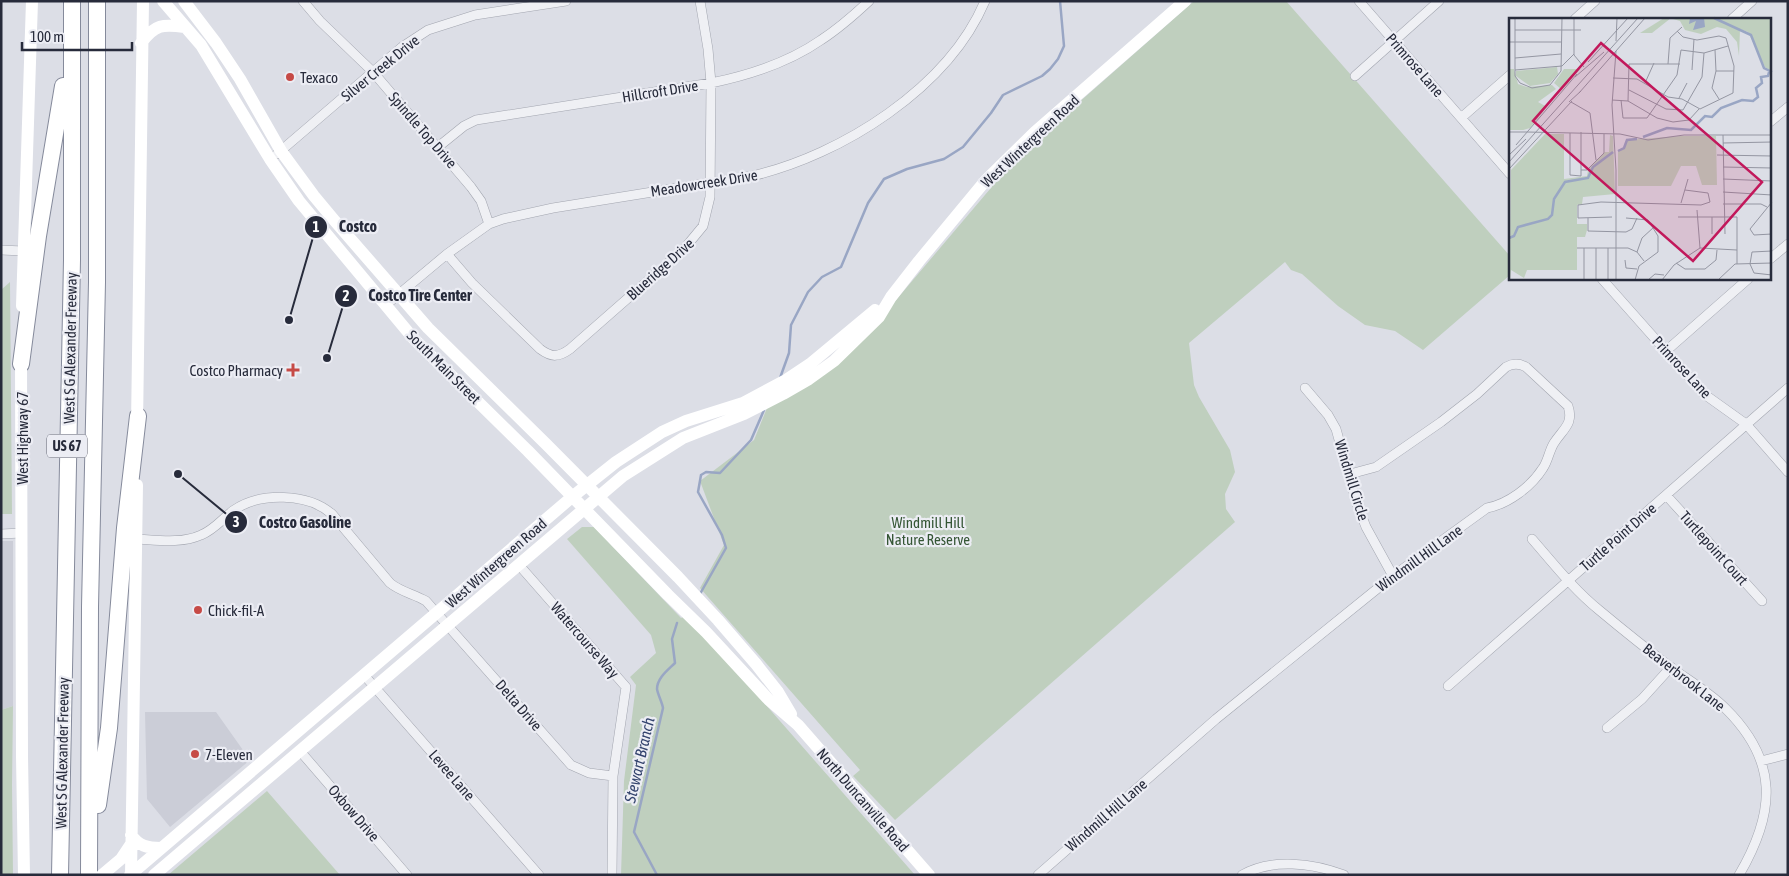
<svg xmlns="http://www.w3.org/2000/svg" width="1789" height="876" viewBox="0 0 1789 876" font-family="'Asap Condensed',sans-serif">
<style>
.built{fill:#cbcdd7}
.green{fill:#bfcfbe}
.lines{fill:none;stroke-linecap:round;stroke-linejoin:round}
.stream{stroke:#99a6c4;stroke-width:2.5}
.street-casing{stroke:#a2a5af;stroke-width:10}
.highway-casing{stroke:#858a9b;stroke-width:18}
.street{stroke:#eff0f4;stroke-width:9}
.secondary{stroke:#fff;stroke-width:12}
.highway{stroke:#fff;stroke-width:16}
.poi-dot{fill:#c64a46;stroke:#ecedf4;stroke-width:2}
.labels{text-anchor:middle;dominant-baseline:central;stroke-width:4.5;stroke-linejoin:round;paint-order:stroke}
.shield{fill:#ecedf4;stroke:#626572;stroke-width:1}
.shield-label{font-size:14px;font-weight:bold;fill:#272b3b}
.street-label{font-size:15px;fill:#272b3b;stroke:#ecedf4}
.poi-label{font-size:15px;fill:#272b3b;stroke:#ecedf4;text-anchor:start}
.park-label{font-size:15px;fill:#355635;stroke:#ecedf4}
.water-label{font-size:16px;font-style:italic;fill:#33436d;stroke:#ecedf4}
.inset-river{fill:none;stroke:#99a6c4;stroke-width:2.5}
.inset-road{fill:none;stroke:#9496a2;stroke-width:1}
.view{fill:#c2185b;fill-opacity:0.15;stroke:#c2185b;stroke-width:2.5}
.inset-edge{fill:none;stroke:#272b3b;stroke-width:2.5}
.leader{fill:none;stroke:#272b3b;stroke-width:2}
.callout-dot{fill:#272b3b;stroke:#ecedf4;stroke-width:2}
.mark-label{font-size:15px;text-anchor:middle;font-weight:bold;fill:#fff}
.callout-label{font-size:16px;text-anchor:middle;font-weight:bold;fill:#272b3b;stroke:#ecedf4;stroke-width:4.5;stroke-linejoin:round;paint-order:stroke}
</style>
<rect width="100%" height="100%" fill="#dcdee6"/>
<!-- built -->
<path class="built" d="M1,541H13V706L1,710Z
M145,712H216L250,760L170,827L147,799Z"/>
<!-- green -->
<path class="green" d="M1194,1H1286L1510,256V275L1423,350L1395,331L1365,325L1338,306L1302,274L1291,270L1285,262L1189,343L1194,385L1199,397L1230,450L1235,472L1225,494L1226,509L1235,522L895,820L853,776L860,770L700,588L724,545L700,481L754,440L769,403L829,362L874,326L1018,156Z
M10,282L12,514H1V290Z
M582,527H594L681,618L687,615L915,875H621L624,781L636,685L630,677L656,653L651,635L567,539Z
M13,706L12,785L13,875H1V710Z
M267,791L340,875H168Z"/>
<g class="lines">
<!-- stream -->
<path class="stream" d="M780,378L789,353L791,325L808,292L822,277L841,267L868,203L884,179L907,169L944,159L963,147L991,113L1003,95L1042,76L1050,69L1058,59L1064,46L1060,1
M700,594L726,548L722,535L698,492L701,475L706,472L720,473L751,440L764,410
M657,875L634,832L663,708C662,702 658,695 657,689C657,678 668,670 675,663L672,639L677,623"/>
<defs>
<path id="street" d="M303,1L320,21L373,72L471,187L481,201L489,224
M1359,1L1510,174
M1575,19L1595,1
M1732,19L1752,1
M1355,76L1439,1
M1461,118L1510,75
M1770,122L1788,107
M438,147L464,126L476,120L711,83C750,75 788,63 821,40C838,29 854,15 869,1
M277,154L402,47L428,30L475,15L566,1
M1,250L23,251
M447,254L472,283L540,349C552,358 559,357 570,349L684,249L703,226L710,197L711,83L708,49L700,1
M1770,259L1788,244
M1602,279L1704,394L1746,424L1788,472
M386,305L447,254L489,224L503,219L553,208L752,176C842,155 948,88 985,1
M1666,351L1748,279
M1305,388L1328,415L1336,429L1357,504L1366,527L1393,576
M1666,495L1762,601
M1,534L22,533
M136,539C157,540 181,544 201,535C214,530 223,518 234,510C260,492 308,493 332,514L390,583C401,592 414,594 426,601L571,765L589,773L613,776
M1532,539C1553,563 1574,590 1599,610C1623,630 1648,650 1673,669C1690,681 1710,693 1725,708C1779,761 1776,812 1739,875
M519,565L626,687L613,776L612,875
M364,675L539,875
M1448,686L1788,388
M1607,728L1642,699L1671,667
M300,751L407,875
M1761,761L1788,754
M1038,875L1216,719L1393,576L1487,508C1508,504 1531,487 1543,468C1548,461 1549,451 1554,443C1563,429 1574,424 1568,406L1526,367C1519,363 1513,363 1506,367L1477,394L1441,422L1376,467L1350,474
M1242,875C1272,858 1313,863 1344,875"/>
<path id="highway" d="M21,364L38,236L63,86
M98,805L109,728L125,528L138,416
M60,875L72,260V1
M89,875L90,607L97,282V1"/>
</defs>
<!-- street casing -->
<use href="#street" class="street-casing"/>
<!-- highway casing -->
<use href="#highway" class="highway-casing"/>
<!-- street -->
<use href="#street" class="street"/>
<!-- secondary -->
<path class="secondary" d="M163,1L201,45L270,159L299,201L413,338L528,451L668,595L706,632L769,700L798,725L929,875
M184,1L216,43L240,79L281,151L314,196L334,220L428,328L546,444L678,577L718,620L756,664L778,692L791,714
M141,43C155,24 163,24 185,27
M22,306L32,1
M21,356L22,756L24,875
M137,425L143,1
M131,835C139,846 147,848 161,848
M102,875L121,859L131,844
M130,875L572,497L616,462L662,432L686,421L743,403L786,380L810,364L875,310
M131,875L137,485
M154,875L623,476L683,438L744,414L783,394L809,379L834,361L879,317L891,297L919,261L986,180L1035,132L1185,1"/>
<!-- highway -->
<use href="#highway" class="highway"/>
</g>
<!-- markers -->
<g class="poi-dot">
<circle cx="290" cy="77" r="5"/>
<path d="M290.5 362.5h5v5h5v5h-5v5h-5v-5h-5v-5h5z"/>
<circle cx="198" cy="610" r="5"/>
<circle cx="195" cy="754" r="5"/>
</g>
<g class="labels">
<!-- shield labels -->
<rect class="shield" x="47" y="434.5" width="40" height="23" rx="4"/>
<g class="shield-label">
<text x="67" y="446">US 67</text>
</g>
<!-- street labels -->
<g class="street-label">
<text transform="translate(1415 65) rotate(49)">Primrose Lane</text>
<text transform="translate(380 68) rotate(-39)">Silver Creek Drive</text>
<text transform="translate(660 91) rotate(-9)">Hillcroft Drive</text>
<text transform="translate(423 130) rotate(49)">Spindle Top Drive</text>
<text transform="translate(1030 141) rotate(-43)">West Wintergreen Road</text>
<text transform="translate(704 183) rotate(-9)">Meadowcreek Drive</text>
<text transform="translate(660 269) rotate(-42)">Blueridge Drive</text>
<text transform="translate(70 348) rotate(-89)">West S G Alexander Freeway</text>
<text transform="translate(444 367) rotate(45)">South Main Street</text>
<text transform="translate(1682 367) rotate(47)">Primrose Lane</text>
<text transform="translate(22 438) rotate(-90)">West Highway 67</text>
<text transform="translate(1352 480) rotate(73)">Windmill Circle</text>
<text transform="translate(1618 537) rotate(-41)">Turtle Point Drive</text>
<text transform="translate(1714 548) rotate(48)">Turtlepoint Court</text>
<text transform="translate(1419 558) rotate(-36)">Windmill Hill Lane</text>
<text transform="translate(496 563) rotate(-41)">West Wintergreen Road</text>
<text transform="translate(585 640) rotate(49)">Watercourse Way</text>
<text transform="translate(1684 677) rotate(38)">Beaverbrook Lane</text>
<text transform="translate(519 705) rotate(49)">Delta Drive</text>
<text transform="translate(62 753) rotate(-89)">West S G Alexander Freeway</text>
<text transform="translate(452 775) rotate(49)">Levee Lane</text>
<text transform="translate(863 800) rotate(49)">North Duncanville Road</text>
<text transform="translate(354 813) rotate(49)">Oxbow Drive</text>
<text transform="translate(1106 815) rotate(-41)">Windmill Hill Lane</text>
</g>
<!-- poi labels -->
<g class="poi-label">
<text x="300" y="77">Texaco</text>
<text x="283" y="370" text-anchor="end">Costco Pharmacy</text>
<text x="208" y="610">Chick-fil-A</text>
<text x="205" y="754">7-Eleven</text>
</g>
<!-- park labels -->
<g class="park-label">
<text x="928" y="522">Windmill Hill<tspan x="928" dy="17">Nature Reserve</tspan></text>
</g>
<!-- water labels -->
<g class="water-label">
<text transform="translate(639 760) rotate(-77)">Stewart Branch</text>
</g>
</g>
<!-- overview -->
<g transform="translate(1509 18)">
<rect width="262" height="262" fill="#dcdee6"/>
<path d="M155,0H162L143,15H131ZM208,0H262V53L256,49L239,14L231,11L230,38L228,24L217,11L208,9L192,16L176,12L171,3L164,1ZM48,49L49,56L41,65L21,68L7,58V53ZM0,51H5L9,66L18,69L43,67L47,71L29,84L38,89L21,110L14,112H0ZM55,51H71L53,72L45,65ZM36,116H55V161L78,158L79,152L96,134H100L101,117L104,118L106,176L74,179L73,186L68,187V206H78V212L76,219H68V252H18L15,260L2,252L1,261L2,152ZM171,118H207L208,167H193L187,148H172L162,168H109V132L115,130L118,122Z" fill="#bfcfbe"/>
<path d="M181,0H195L196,9L184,12L187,3L180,6Z" fill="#99a6c4"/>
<path class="inset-river" d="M205,0L242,17L255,50L263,54M134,119L158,110L182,112L196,98L203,99L212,90L233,82L244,83L249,79L247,70L253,65L252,59L259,58L260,54M109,133L115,130L118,122L128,121M0,220L5,218L9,209L39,201L43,197L45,181L56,164L79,160L84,149L104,134"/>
<path class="inset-road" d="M6,0V58L11,65L23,70L41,67L52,53L53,0M65,0V37L75,49M6,12H72M107,23L108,0M0,24H53M206,32L207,53L203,70L210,81M107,33L103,87L107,152V262M6,40L52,36M79,44L119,0M159,46L161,20L173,9M53,48L65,36M6,52L53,48M183,52L185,21M207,53H225M66,59L95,34M104,60L128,61L159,79L173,81L191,91L224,75L225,48L217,20L210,18L188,22L174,19L168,13M136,65L145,45M120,72L157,91L174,92L193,59L195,35M70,75L136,0M170,80L178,65M103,82L119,83L148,100L164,104L180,102L190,91M112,82L114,100H138L168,57L172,32L195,35L219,28M119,83L120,46H171M60,84L72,73M62,84L81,95L87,142M0,114H18M18,114L111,116L139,122L175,117H263M61,115V157L72,158V114M214,117L216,216M214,125L263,124M7,127L68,56M0,137L17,121M208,137L263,138M0,144L129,0M214,149L263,150M0,151L63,83M72,152H78L95,135V116M214,161L263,163M214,174L263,177M263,184L241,211L245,217L263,216M172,185L179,161M214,186H252L258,189M103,199L69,200V187L92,184L192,187L201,184L199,175L176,172M169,199H228V246M203,199V216M79,200V213L117,214L123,211L128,200M117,200L139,202L149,218V234L130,248L126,262M68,230H119L128,234L135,243M75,230V262M87,230V262M99,230V262M191,230L228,232M263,233L243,234L241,246L245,255L263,257M128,234L133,220L145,209M116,242L117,250L128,251M167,245L176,251H196L207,242L208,232M75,262H99M139,262L146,256L155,257M153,262L165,247L191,230L188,192M209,262L226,246L263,245"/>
<path class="view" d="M92,25L253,164L184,243L24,103Z"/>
<rect width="262" height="262" class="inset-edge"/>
</g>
<!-- callouts -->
<path class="leader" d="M289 320L316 227M327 358L346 296M178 474L236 522"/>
<g class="callout-dot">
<circle cx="289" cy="320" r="5"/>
<circle cx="327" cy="358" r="5"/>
<circle cx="178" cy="474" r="5"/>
<circle cx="316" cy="227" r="12"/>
<circle cx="346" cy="296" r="12"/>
<circle cx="236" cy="522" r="12"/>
</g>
<g class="mark-label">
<text x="316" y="232">1</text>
<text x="346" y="301">2</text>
<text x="236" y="527">3</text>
</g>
<g class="callout-label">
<text x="358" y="232">Costco</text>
<text x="420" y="301">Costco Tire Center</text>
<text x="305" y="528">Costco Gasoline</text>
</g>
<!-- border -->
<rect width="1789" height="876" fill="none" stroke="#272b3b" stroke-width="5"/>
<!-- scale -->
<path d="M22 42v8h110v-8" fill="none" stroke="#272b3b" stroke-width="2.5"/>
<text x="30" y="42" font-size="15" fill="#272b3b" stroke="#ecedf4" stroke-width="4" paint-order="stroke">100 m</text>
</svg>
